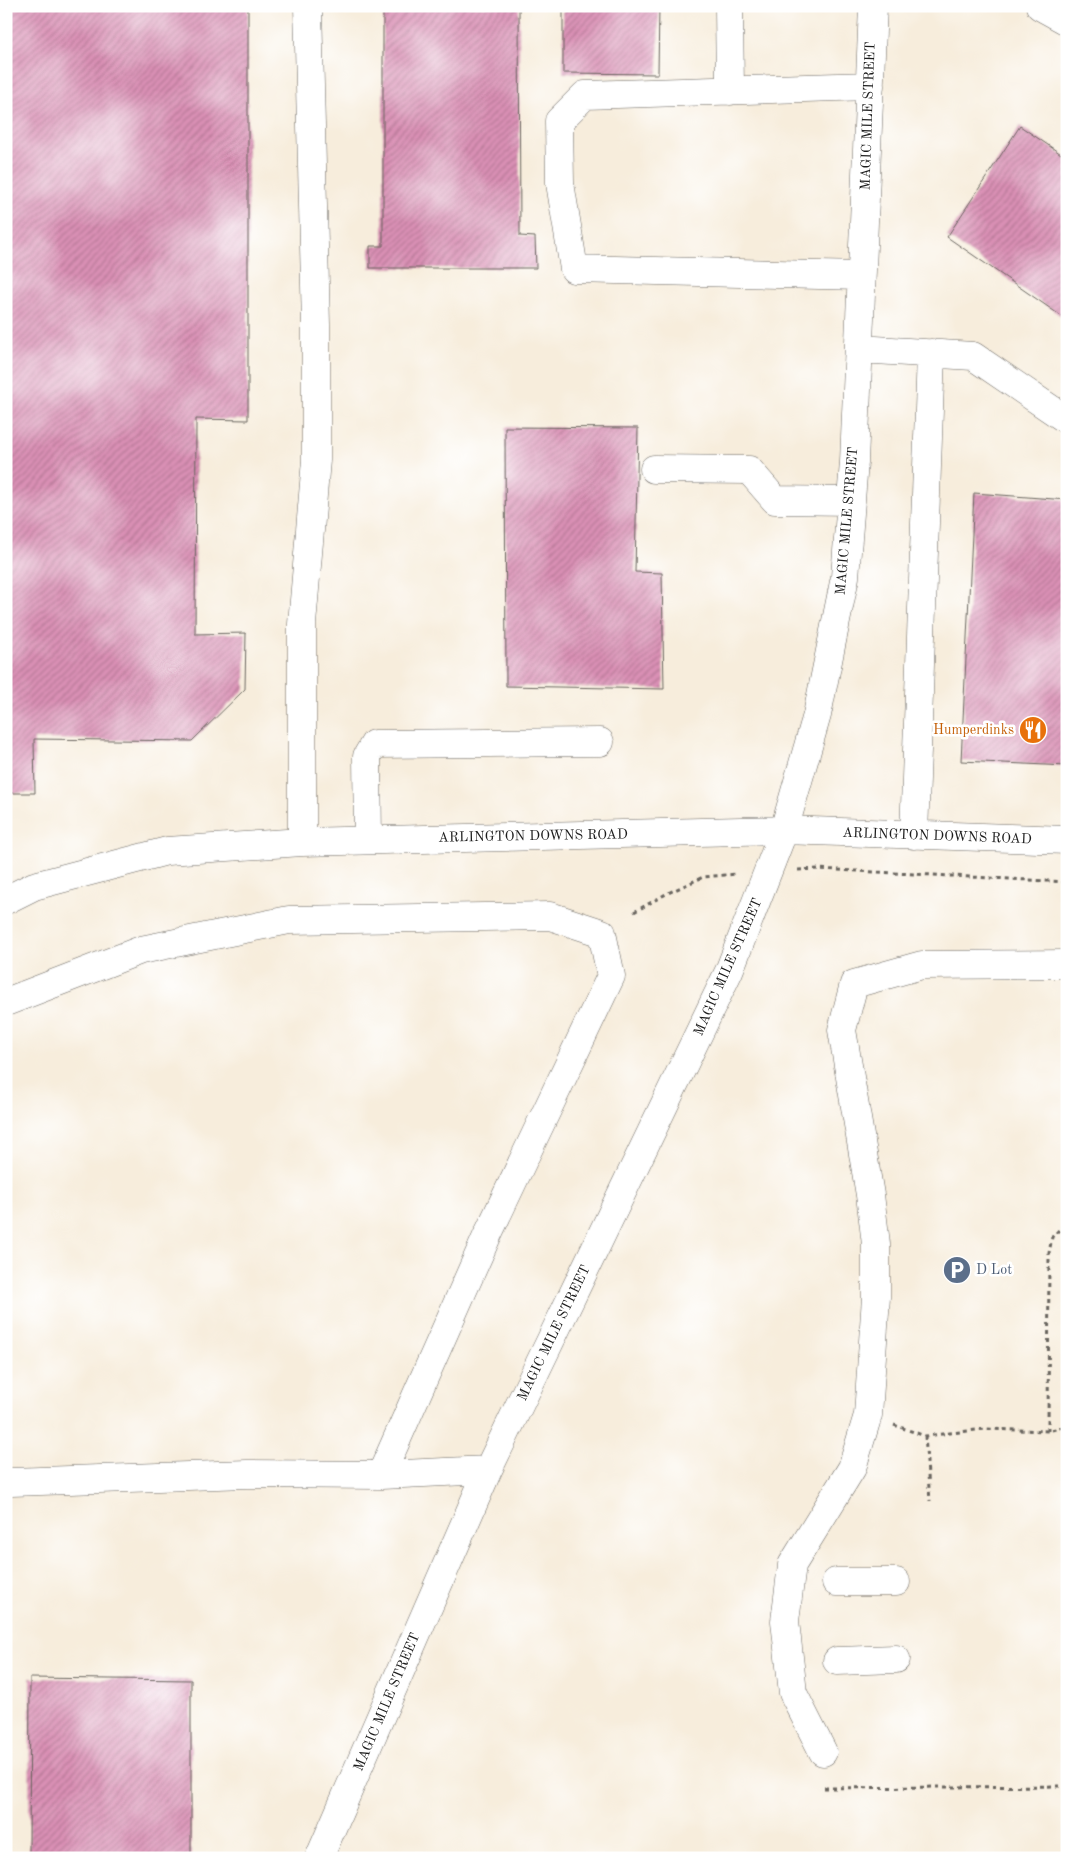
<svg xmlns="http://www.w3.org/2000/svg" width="1073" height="1864" viewBox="0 0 1073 1864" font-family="'Old Standard TT',serif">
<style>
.building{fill:url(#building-hatch)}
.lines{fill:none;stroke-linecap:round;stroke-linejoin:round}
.minor-casing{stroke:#69655f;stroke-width:29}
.major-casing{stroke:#69655f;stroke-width:29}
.path{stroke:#69655f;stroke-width:3;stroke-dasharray:4 4;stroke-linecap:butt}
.minor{stroke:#fff;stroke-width:28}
.major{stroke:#fff;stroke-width:28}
.labels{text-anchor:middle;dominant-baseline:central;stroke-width:5;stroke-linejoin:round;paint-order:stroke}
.street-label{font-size:14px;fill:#1c1c1c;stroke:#fff}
.food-label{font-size:14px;fill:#c56008;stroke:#fff;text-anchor:end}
.service-label{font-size:14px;fill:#4e5e75;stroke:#fff;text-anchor:start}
</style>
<defs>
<pattern id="building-hatch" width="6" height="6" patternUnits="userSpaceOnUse" patternTransform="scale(1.25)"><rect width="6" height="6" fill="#da90b5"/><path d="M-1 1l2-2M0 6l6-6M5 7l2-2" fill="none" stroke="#b07592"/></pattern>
</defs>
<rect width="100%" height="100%" fill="#fff"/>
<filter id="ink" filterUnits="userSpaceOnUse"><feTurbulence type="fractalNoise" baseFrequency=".02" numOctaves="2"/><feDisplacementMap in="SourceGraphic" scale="10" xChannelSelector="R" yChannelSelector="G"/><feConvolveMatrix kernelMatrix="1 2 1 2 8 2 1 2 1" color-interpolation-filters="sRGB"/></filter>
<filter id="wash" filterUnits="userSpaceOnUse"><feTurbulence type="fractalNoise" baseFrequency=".0096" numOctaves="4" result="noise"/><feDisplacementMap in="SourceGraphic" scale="20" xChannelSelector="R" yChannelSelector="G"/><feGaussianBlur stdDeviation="1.12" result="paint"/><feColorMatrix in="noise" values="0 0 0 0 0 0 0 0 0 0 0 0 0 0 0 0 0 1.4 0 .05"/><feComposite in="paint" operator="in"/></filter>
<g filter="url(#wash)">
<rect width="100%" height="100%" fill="#f7eddc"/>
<g id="blocks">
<!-- building -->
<path class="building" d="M6,6H248V420L196,419L195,634L246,633L245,689L192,741L34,739L35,793H6Z
M383,6H519L520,236L535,237L536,268H370V246H383Z
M563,6H659L658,74L563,73Z
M1020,126L1067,158V320L947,237Z
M505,427L638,428L635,572L662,573L664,689L506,686Z
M974,493L1067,500V766L961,761Z
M30,1678L191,1680V1858H29Z"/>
</g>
</g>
<g filter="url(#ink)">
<use href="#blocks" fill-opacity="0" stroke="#69655f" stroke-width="1"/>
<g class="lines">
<defs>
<path id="minor" d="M729,6L730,91
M861,276L574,269L560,183L559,121L585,95L870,86
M859,349L973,356L1067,420
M654,469L749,470L775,500L851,501
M914,835L931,353
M368,840L367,756L374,744L600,742
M302,842V624L316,460V325L308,6
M6,900L34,886L167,851L302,842L784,830L1067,840
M6,1002L141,950L289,920L550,916L602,933L611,976L488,1234L381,1475
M11,1482L247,1474L381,1475L488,1470
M836,1582H896
M837,1661L896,1659
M823,1752L793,1693L785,1621L792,1565L852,1468L868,1415L876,1297V1244L870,1195L842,1030L854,984L922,965L1067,964
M319,1858L488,1470L729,971L784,830L817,715L845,577L854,462L873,6"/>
<path id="major" d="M1040,6L1067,21"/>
</defs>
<!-- minor casing -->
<use href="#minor" class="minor-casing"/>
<!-- major casing -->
<use href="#major" class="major-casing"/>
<!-- path -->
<path class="path" d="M798,870L818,869L1067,882
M634,912L666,894L703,877L737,874
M894,1425L925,1436L985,1429L1048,1431L1067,1426
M1048,1431L1049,1253L1052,1237L1067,1222
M925,1436L930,1501
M824,1788L1067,1786"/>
<!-- minor -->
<use href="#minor" class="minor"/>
<!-- major -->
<use href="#major" class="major"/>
</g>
</g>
<!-- icons -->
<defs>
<symbol id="restaurant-disc" viewBox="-11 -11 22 22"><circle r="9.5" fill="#e8710a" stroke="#fff"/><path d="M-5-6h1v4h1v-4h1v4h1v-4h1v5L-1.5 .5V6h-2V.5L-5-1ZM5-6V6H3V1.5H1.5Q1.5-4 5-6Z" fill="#fff"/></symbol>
<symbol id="parking-disc" viewBox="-11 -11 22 22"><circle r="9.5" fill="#5c6f8a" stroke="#fff"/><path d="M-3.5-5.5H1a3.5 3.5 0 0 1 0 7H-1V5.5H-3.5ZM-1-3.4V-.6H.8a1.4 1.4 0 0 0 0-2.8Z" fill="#fff"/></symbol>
</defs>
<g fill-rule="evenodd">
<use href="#restaurant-disc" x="1017" y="714" width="32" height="32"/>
<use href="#parking-disc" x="941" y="1254" width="32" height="32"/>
</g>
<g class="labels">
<!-- street labels -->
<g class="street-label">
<text transform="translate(868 116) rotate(-88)">MAGIC MILE STREET</text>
<text transform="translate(847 521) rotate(-85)">MAGIC MILE STREET</text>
<text transform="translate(533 836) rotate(-1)">ARLINGTON DOWNS ROAD</text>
<text transform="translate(937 836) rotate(2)">ARLINGTON DOWNS ROAD</text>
<text transform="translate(728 967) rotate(-66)">MAGIC MILE STREET</text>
<text transform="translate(554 1333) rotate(-64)">MAGIC MILE STREET</text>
<text transform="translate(387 1702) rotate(-67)">MAGIC MILE STREET</text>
</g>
<!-- food labels -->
<g class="food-label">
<text x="1014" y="730">Humperdinks</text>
</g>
<!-- service labels -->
<g class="service-label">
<text x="976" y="1270">D Lot</text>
</g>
</g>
<!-- margin -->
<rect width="1073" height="1864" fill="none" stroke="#fff" stroke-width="25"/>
</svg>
